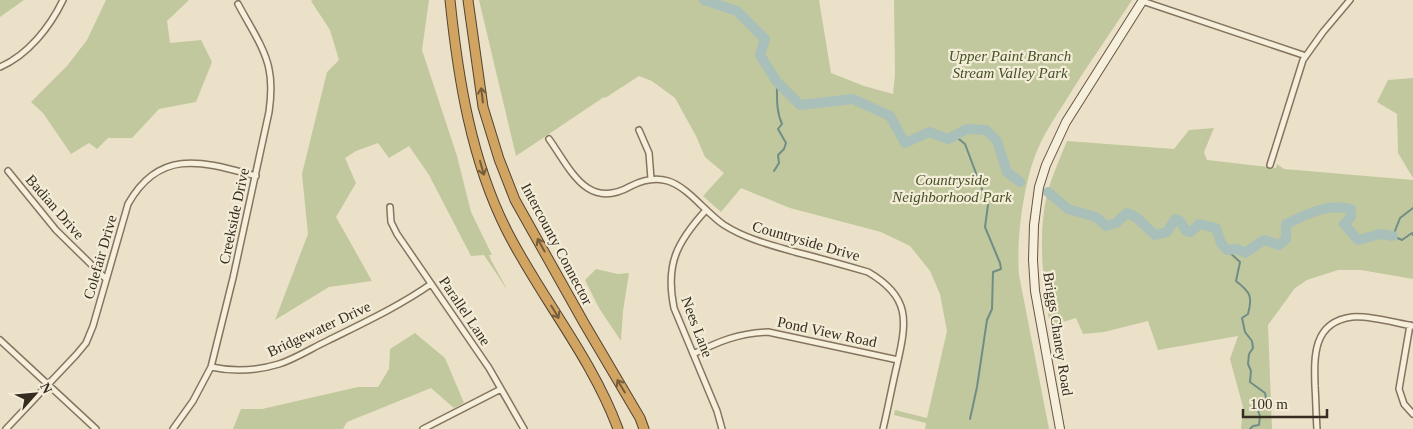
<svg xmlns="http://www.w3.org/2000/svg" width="1413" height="429" viewBox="0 0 1413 429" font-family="Georgia,serif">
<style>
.green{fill:#c1c89d}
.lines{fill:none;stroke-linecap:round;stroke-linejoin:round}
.stream{stroke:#708d87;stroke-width:2}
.river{stroke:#a9bfb9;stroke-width:10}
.minor-casing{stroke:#85745f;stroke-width:8}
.secondary-casing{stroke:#675642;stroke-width:10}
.motorway-casing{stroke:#534332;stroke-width:11}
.minor{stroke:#f6efdb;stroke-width:5}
.secondary{stroke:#f6efdb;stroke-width:8}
.motorway{stroke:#d1a462;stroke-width:9}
.oneway{stroke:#755c3b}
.labels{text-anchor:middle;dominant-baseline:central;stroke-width:4.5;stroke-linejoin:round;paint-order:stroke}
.park-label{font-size:15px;font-style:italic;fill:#465129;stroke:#f3ecd7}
.street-label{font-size:15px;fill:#372c21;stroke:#f3ecd7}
</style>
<rect width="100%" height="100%" fill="#eae1c8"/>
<!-- green -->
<path class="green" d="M0,0H24L0,17Z
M106,0H189L167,21L170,43L201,40L212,62L196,102L159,109L132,138H108L97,149L89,143L71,154L43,113L31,102L67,66L87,40Z
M313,0H429L422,50L457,156L471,212L492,255H489L491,260L508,291L484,255L471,256L429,175L409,146L389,158L378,143L356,151L345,158L356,183L336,217L372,281L329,287L275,320L308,234L302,174L327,72L339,60L330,30L311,1Z
M479,0H819L831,73L864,86L893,94L895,75L894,0H1132C1110,34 1086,67 1065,102C1056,116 1047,129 1040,144C1024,177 1016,238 1019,275L1049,429H925L926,423L894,415L895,410L927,418L947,331L940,294L930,271L910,246L881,232L790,208L741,188L721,212L703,196L724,173L705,157L696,136L675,98L652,81L639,76L605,98L604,97L516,156Z
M1413,78V178L1398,153L1397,114L1377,102L1388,80Z
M1214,128L1204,152L1207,160L1276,168L1277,164L1284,169L1413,180V279L1361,270H1338L1307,280L1295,288L1268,325L1272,429H1241L1243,407L1230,359L1238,336L1158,350L1148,321L1104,332L1083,334L1076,318L1050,326C1043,282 1036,228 1050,184C1055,170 1061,155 1067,141L1174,149L1189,130Z
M596,269L618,274L629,273L623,311L621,341L599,308L585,280Z
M415,333L445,358L464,403L454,408L431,388L347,422L343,429H233L241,409H262L358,387H378L389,369L390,349Z"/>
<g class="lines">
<!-- stream -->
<path class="stream" d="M954,135L965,144L988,205L985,227L1000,263L1001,269L993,272L992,309L987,320L977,387L970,419
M774,171L779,163L778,155L784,149L786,143L778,129L782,124C776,111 777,97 777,82
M1413,208L1400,218L1393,236L1402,240L1412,233L1413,235
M1227,250L1240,262L1236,281C1250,292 1253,296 1248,314L1242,318L1245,332L1252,341L1253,348L1249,354L1248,364L1251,371L1250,382L1265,393L1267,402L1258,411L1260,416L1259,425L1253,426L1250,429"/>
<!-- river -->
<path class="river" d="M704,0L737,11L765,39L760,55L777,82L800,105L853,99L890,116L905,143L929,132L948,139L967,129L986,130L997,141L1007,172L1020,182
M1048,192L1068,209L1096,217L1106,226L1116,223L1127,213L1136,217L1155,235L1167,232L1175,219L1180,221L1186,231L1191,232L1199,224L1216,228L1221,243L1227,250L1238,249L1245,253L1264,240L1279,245L1286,239V224C1308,214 1327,203 1351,209V217L1344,224L1358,240L1380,234L1393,236"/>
<defs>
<path id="minor" d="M1142,1L1306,56
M0,67C28,55 50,27 63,0
M639,130L649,153L651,179
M549,139C571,170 587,211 631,186C643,180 655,177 668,181C688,187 706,213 724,225C746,239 771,245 795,252C819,258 844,265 868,272C911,297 907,321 897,365C892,386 888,408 883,429
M1270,165L1303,60L1323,32L1350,0
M8,171L56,230L106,279
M390,207L391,222L397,234L489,368L524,429
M706,210C677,242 665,264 674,308L717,411L722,429
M1410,325L1399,389L1404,404L1413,414
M0,340L96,429
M693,354C720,341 739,333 768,332L898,360
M211,367C234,372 256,371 279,364C295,359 312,348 327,341C363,323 398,307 431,284
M6,429L76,355L86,343L93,326L128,204C160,147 204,162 256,176
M173,429L193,401L211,367L233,278L269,112C271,98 272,83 269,69C265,48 248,23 238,4
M423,429L501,389
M1317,429C1316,415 1316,401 1315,386C1314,356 1313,322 1352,317C1369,315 1395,323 1413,326"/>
<path id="secondary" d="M1060,429L1035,291L1033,260L1034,225L1039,187L1046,165L1066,122L1143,0"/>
<path id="motorway" d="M450,0C458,78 471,160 507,231C541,298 592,358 618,429
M468,0L483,107L499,159L515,200L584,323L640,418L644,429"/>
</defs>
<!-- minor casing -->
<use href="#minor" class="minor-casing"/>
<!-- secondary casing -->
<use href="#secondary" class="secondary-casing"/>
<!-- motorway casing -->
<use href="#motorway" class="motorway-casing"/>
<!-- minor -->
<use href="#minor" class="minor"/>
<!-- secondary -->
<use href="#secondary" class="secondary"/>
<!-- motorway -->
<use href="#motorway" class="motorway"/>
</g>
<!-- one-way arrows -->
<defs><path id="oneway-shaft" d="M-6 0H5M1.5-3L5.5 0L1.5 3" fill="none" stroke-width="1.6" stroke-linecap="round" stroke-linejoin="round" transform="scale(1.25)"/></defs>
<g class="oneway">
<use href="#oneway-shaft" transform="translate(482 95) rotate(-97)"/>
<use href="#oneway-shaft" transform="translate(482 168) rotate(74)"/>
<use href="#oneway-shaft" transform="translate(541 245) rotate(-119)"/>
<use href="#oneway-shaft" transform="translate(555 312) rotate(59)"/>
<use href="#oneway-shaft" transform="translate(621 386) rotate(-121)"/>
</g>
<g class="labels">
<!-- park labels -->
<g class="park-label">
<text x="1010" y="56">Upper Paint Branch<tspan x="1010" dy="17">Stream Valley Park</tspan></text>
<text x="952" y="180">Countryside<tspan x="952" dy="17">Neighborhood Park</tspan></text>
</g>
<!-- street labels -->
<g class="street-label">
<text transform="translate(55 207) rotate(49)">Badian Drive</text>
<text transform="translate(234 216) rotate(-78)">Creekside Drive</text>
<text transform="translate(806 241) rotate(16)">Countryside Drive</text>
<text transform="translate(557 244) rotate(62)">Intercounty Connector</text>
<text transform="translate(100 257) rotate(-74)">Colefair Drive</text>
<text transform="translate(465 311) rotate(56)">Parallel Lane</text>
<text transform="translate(697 327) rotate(69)">Nees Lane</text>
<text transform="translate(319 329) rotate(-25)">Bridgewater Drive</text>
<text transform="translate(827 332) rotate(12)">Pond View Road</text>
<text transform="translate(1058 334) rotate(81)">Briggs Chaney Road</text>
</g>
</g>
<!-- north arrow -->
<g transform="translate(35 394) rotate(63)" stroke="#f3ecd7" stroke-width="4" paint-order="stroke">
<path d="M0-4L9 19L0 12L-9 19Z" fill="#372c21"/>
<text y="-8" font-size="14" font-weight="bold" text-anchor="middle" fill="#372c21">N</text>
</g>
<!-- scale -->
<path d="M1243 409v8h84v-8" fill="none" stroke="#372c21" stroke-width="2.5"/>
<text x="1250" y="409" font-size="15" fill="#372c21" stroke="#f3ecd7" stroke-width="4" paint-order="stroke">100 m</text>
</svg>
